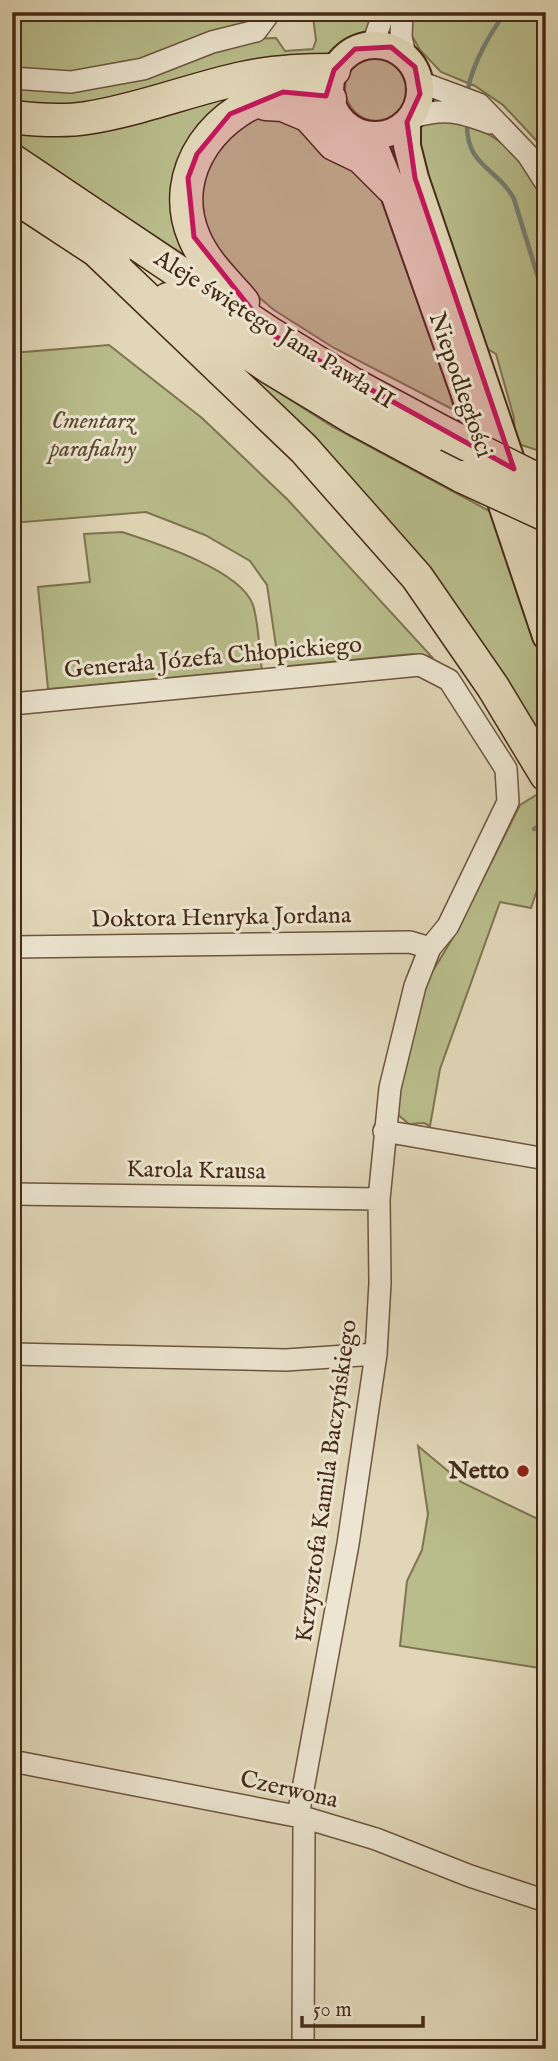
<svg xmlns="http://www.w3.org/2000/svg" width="558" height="2061" viewBox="0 0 558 2061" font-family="'IM FELL English',serif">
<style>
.green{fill:#b8bd8b;stroke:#7f7450;stroke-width:2}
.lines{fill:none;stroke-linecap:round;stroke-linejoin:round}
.stream{stroke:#758073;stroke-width:4.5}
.minor-casing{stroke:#6d553e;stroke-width:24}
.major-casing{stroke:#462a16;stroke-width:30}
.highway-casing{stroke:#462a16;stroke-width:35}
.minor{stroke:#ece5d1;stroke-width:21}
.major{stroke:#e1d7b8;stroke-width:26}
.highway{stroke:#e1d7b8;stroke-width:32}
.highway-bridge-casing{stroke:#462a16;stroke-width:35;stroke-linecap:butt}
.highway-bridge{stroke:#e1d7b8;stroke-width:32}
.marked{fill:#c2185b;fill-opacity:0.2;stroke:#c2185b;stroke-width:5;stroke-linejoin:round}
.poi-dot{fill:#8f2418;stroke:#ece5d1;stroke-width:2.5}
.labels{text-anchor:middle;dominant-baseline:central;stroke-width:6;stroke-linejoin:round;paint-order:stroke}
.street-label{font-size:24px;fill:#462a16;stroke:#ece5d1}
.park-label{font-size:24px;font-style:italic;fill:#5d472d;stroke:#ece5d1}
.poi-label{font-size:24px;font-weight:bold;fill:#462a16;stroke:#ece5d1;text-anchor:end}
</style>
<rect width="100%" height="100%" fill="#e1d7b8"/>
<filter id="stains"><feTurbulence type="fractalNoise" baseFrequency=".00286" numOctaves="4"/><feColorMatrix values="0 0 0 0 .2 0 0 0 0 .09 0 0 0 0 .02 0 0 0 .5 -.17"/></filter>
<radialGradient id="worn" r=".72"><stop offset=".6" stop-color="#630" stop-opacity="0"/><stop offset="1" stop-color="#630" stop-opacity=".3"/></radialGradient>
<!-- green -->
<path class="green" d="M12,12H270L256,31L95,70L42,74L12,71Z
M283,12H377L365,34L348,42L331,58L105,106L12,107V89L73,90L247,39L276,38L285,51L313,49L316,40L313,17L280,19Z
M411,12H546V158L536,140L503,105L475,86L441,72L420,50L408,29Z
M345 88a33 33 0 1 1 66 0a33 33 0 1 1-66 0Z
M244,88L202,125L193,261L12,142V128Z
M279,113L381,192L444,369L454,410L334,348L274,310L235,277L214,252L199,213L204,169L217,146L257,116Z
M447,121C495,127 529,160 546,205V453L515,443L514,418L496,354L486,348L432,203L417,132L425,123Z
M109,345L202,418L288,500L432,657L412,654L279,667L267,585L250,561L205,535L146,512L12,523V353Z
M207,347L333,427L493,513L546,666V754Z
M122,532C156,543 241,570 253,605C259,625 259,650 262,670L48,689L38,587L90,582L84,534Z
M541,792L546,800V863L531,908L500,902L440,1069L430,1126L424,1123L409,1124L397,1114L396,1107L418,1010L428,979L457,931L520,805Z
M418,1446L461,1482L546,1523V1669L400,1646L407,1581L422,1550L428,1514Z"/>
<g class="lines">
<!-- stream -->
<path class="stream" d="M468,89C473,63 490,33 506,12
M467,123C466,167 497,167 514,199L546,303
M534,829L546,822"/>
<defs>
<path id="minor" d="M402,12L401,37L405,55
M373,44L384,12
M12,78L71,82L143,69L212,42L256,31L270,12
M420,82L479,104L528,155L546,183
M412,117C445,108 458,111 490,123
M12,704L420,665L449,680L506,769L508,802L448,926L430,948L415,986L390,1088L379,1199L380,1283L376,1354L348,1544L298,1816
M12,947L410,942L430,948
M384,1131L546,1159
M12,1194L379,1199
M12,1354L286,1360L376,1354
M12,1761L306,1818L376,1839L470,1876L546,1901
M303,2049L304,1829L306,1818"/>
<path id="major" d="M330 90a45 45 0 1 1 90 0a45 45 0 1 1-90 0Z
M407,122V146L415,178L546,563
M370,135L392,188L464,392L546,636"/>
<path id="highway" d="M266,104L283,105L309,116L334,144L361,157L392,188
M12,117C37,120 62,122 87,118C140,110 191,89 243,78C273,71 303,70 334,70
M12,160L271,334L351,383L448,435
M12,195L114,262
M96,250L304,449L417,577L493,687L546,775
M168,299L269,367L355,419L463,477
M243,302C226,282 204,262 194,237C166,171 218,105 283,93C299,90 315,94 330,99"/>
</defs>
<!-- minor casing -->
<use href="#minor" class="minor-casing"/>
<!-- major casing -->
<use href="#major" class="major-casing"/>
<!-- highway casing -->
<use href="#highway" class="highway-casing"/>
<!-- minor -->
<use href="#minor" class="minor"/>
<!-- major -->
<use href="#major" class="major"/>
<!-- highway -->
<use href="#highway" class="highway"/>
<defs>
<path id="highway-bridge" d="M448,435L546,484
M463,477L546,515"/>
</defs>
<!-- highway-bridge casing -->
<use href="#highway-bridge" class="highway-bridge-casing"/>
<!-- highway-bridge -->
<use href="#highway-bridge" class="highway-bridge"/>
</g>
<!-- marked area -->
<path class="marked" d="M391,47L415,67L420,94L407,122L415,178L514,469L271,334L194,237L188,178L197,154L230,114L283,92L326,96L334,70L355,49Z"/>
<!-- markers -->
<circle class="poi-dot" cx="523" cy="1471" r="7"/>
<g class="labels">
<!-- street labels -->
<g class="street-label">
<text transform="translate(274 330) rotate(32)">Aleje świętego Jana Pawła II</text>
<text transform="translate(460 385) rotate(71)">Niepodległości</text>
<text transform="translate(213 658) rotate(-5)">Generała Józefa Chłopickiego</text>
<text transform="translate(221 918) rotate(-1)">Doktora Henryka Jordana</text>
<text transform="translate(196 1171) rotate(1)">Karola Krausa</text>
<text transform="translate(327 1481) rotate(-82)">Krzysztofa Kamila Baczyńskiego</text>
<text transform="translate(289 1790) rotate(13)">Czerwona</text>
</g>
<!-- park labels -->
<g class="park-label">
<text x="93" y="421">Cmentarz<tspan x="93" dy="28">parafialny</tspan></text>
</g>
<!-- poi labels -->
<g class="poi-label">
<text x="509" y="1471">Netto</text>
</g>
</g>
<!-- margin -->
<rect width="558" height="2061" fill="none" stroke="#e1d7b8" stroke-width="42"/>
<rect x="14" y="14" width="530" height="2033" fill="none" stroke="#462a16" stroke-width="3.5"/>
<rect x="21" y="21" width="516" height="2019" fill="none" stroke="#462a16" stroke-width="2"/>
<!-- scale -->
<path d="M302 2016v10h121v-10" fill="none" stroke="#462a16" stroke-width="3.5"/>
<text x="313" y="2016" font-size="21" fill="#462a16" stroke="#ece5d1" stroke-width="5" paint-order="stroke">50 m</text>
<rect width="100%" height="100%" filter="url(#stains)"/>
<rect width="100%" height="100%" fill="url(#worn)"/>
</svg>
